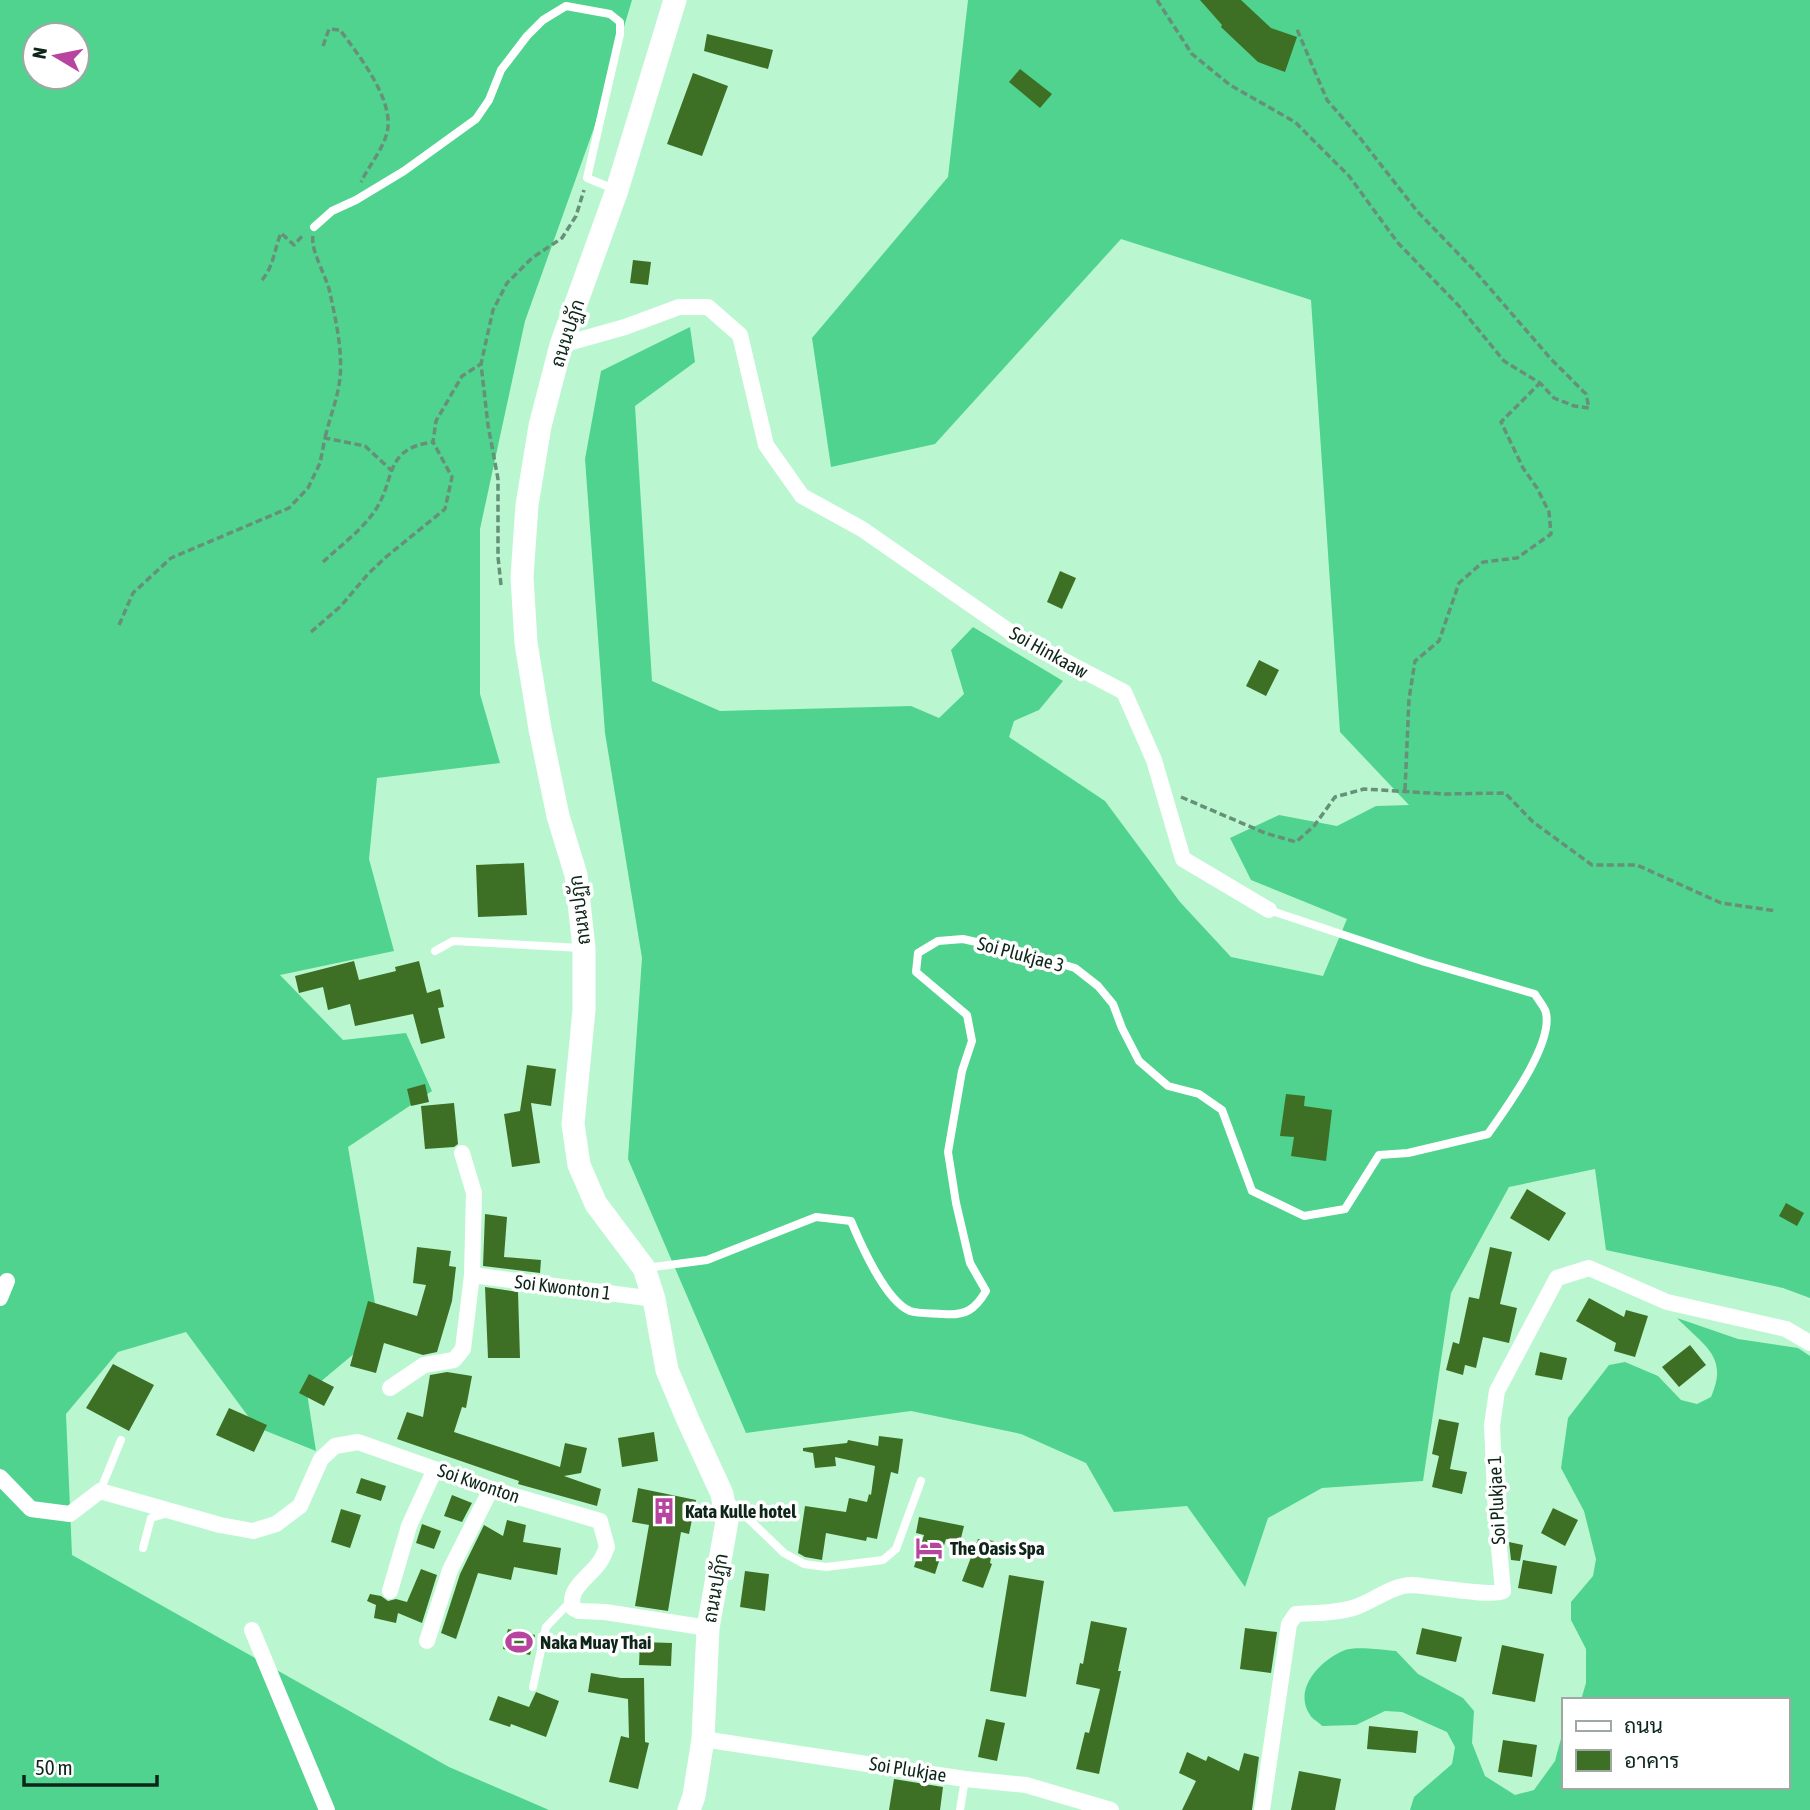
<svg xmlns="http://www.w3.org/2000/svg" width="1810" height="1810" viewBox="0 0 1810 1810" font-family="'Asap Condensed',Sarabun,sans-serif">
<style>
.forest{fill:#50d38f;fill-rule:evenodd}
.building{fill:#3d7024}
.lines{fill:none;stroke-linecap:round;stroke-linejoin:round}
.path{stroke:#669178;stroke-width:3.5;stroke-dasharray:7 3.5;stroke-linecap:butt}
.lane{stroke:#fff;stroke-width:8}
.street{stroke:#fff;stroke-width:16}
.secondary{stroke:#fff;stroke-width:23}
.labels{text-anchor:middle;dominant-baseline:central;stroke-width:7;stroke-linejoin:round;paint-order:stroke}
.street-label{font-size:19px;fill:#0e2619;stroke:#fff}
.poi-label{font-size:19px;font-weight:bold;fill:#0e2619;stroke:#fff;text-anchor:start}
</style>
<rect width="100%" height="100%" fill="#baf7d1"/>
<!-- forest -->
<path class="forest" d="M0,0H632L594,128L525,321L480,529V694L500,763L377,778L369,859L394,951L280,975L343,1040L406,1033L432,1091L348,1147L380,1332L307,1393L316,1451L256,1427L186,1332L118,1352L66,1414L72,1555L449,1767L549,1810H0ZM35,35H77V77H35Z
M968,0H1810V1298L1783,1288L1606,1250L1595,1169L1509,1187L1451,1293L1423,1481L1322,1488L1268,1518L1245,1587L1187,1506L1114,1512L1086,1463L1021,1434L911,1411L746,1433L628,1159L642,958L605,733L585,459L601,371L690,327L695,362L635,406L652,681L720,711L911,706L939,718L964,694L951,650L973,627L1063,681L1039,710L1014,721L1009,737L1105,801L1180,902L1231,957L1323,976L1347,919L1251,880L1230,838L1279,815L1337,826L1376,806L1409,805L1340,732L1311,300L1121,239L935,444L831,467L812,338L948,177Z
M1677,1318L1738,1339L1798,1348L1810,1356V1810H1410L1414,1797L1452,1764L1455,1747L1447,1732L1402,1712L1385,1711L1356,1725L1322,1726C1319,1722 1312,1719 1310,1715C1292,1688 1322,1659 1345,1650C1356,1646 1383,1650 1396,1651L1418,1674L1463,1698L1474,1711L1472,1743L1485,1776L1515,1795L1534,1790L1555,1761L1563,1731V1787H1787V1700H1581L1586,1683V1649L1571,1620V1602L1593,1576L1596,1559L1584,1511L1561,1468L1568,1418L1609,1365L1625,1362L1658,1376L1681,1400L1697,1404L1711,1397C1729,1356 1704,1346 1677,1318Z"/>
<!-- building -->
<path class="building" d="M1200,0H1241L1271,28L1297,37L1285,72L1258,62L1221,27L1222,25Z
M707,34L773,50L768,69L704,51Z
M1020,69L1052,94L1040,108L1009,82Z
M693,73L728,86L702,156L667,144Z
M633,260L651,262L648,285L630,283Z
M1060,571L1076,578L1062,609L1047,602Z
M1259,660L1279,670L1266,696L1246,686Z
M524,863L527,915L478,917L476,865Z
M354,961L359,980L396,971L395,967L419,961L427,993L440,989L444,1007L438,1008L445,1038L421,1044L413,1014L355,1026L350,1004L328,1010L323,987L299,993L295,976Z
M527,1065L556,1069L551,1106L531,1103L540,1163L512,1167L504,1114L520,1111Z
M425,1084L429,1102L411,1106L407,1089Z
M1286,1094L1305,1096L1304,1106L1332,1110L1326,1161L1291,1156L1294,1137L1280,1136Z
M454,1103L458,1144L454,1147L425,1149L421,1106Z
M1527,1189L1566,1213L1549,1241L1510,1218Z
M1786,1203L1804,1213L1797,1226L1779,1216Z
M485,1214L507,1217L504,1257L541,1260L540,1273L483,1266Z
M417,1247L451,1251L449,1266L456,1267L452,1301L437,1352L423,1355L384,1343L376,1373L350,1366L368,1301L417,1316L426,1285L413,1283Z
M1490,1247L1512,1252L1500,1304L1517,1308L1509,1343L1483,1337L1476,1368L1465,1365L1463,1375L1446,1370L1453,1342L1459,1344L1469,1297L1479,1299Z
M485,1287L518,1292L520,1358H488Z
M1589,1298L1624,1317L1626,1310L1648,1316L1635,1357L1614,1351L1616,1343L1576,1321Z
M1690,1345L1706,1365L1679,1387L1662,1367Z
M1540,1352L1567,1358L1562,1380L1535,1375Z
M113,1364L154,1385L129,1431L86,1408Z
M447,1372L472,1376L466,1408L462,1407L454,1432L560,1467L565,1443L587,1448L581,1473L564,1476L601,1489L597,1506L518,1484L519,1481L397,1439L407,1412L423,1417L430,1375Z
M309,1374L334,1387L324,1406L299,1393Z
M229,1408L267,1425L254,1452L216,1435Z
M1439,1419L1459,1423L1450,1469L1467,1472L1462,1494L1432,1487L1439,1456L1432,1454Z
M654,1432L658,1461L622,1467L618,1438Z
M879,1436L903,1439L898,1474L891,1472L877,1539L867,1537L866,1541L826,1533L822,1560L805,1557L798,1553L805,1506L846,1512L849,1498L867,1502L869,1494L871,1495L875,1466L835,1457L836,1466L815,1468L813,1453L803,1451V1448L847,1443L848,1440L878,1446Z
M361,1478L386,1486L381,1501L356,1493Z
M638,1488L696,1500L689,1534L681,1532L668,1611L635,1606L649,1525L632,1522Z
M452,1495L472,1503L462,1522L444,1516Z
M1553,1508L1578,1520L1565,1546L1541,1533Z
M341,1509L361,1515L350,1548L331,1542Z
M919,1517L964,1526L960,1542L946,1539L935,1574L914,1567L924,1535L916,1533Z
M507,1520L526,1525L523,1542L561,1548L557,1575L514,1567L511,1580L478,1573L456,1639L441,1633L460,1574L484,1525L503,1536Z
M422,1524L441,1531L434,1549L416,1543Z
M978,1539L994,1541L990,1563L992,1564L983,1588L962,1581Z
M1509,1542L1523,1545L1520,1561L1511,1560Z
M1523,1560L1557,1566L1552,1594L1518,1588Z
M421,1569L437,1575L422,1623L398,1613L396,1623L374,1618L376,1605L367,1601L370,1594L381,1596L388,1601L396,1599L407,1602Z
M745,1571L769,1574L765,1611L740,1607Z
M1009,1575L1044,1581L1026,1697L990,1691Z
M1091,1621L1127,1628L1118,1671H1121L1099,1774L1076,1769L1085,1732L1089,1733L1100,1689L1076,1684L1080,1663L1083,1664Z
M1245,1628L1277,1632L1271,1673L1240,1669Z
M1422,1628L1462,1637L1456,1662L1416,1654Z
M508,1629L535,1635L530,1655L503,1649Z
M640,1642L672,1643L671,1666L639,1665Z
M1502,1645L1544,1654L1535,1702L1492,1694Z
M591,1673L621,1678H644L645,1742L649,1743L638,1789L609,1782L621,1736L629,1738L628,1699L588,1692Z
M536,1692L559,1701L546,1737L511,1724L510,1727L489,1720L498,1696L529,1707Z
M986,1719L1005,1723L997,1761L978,1757Z
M1369,1726L1418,1731L1416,1753L1367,1749Z
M1503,1740L1537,1745L1532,1777L1498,1772Z
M1187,1752L1206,1761L1208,1756L1239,1771L1244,1753L1259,1757L1252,1810H1182L1196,1781L1179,1773Z
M1299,1771L1341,1779L1335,1810H1291Z
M894,1779L943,1787L940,1810H889Z"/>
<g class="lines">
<!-- path -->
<path class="path" d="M1157,0L1192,54L1230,85L1295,122L1349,176L1398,243L1459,306L1504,361L1540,383L1554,398L1574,406L1589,408L1586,394L1551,359L1474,270L1417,211L1360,138L1327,100L1296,27
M323,46L329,29L340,30C358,54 391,96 388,127C386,146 369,165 361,182
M313,236C310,250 327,277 330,293C336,321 344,356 339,385C336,403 329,420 325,438
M262,280C274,266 274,250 281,233L294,245L304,234
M323,562C339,547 358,533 371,516C398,483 380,449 433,442
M501,585L498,557V479L488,425L481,364L493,310L507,283L532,258L562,238L576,216L584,190
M119,625L133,593L171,558L289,508L308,488L320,463L325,438L365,446L392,471
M311,632L341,606L368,574L386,557L445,509L452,477L433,442L436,421L462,376L481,364
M1405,790L1409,699L1415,661L1439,641L1459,583L1483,562L1517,558L1551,534L1549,512L1537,488L1523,468L1501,422L1540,383
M1181,797L1265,833L1296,842L1314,826L1335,797L1364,789L1445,794L1505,793L1533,822L1592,865H1637L1721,903L1776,911"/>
<!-- lane -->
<path class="lane" d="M314,227L332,211L356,200L404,171L476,119L489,100L501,70L527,36L543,20L566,6L610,14L620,22V34L587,178L614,189
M435,951L453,941L581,948
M646,1268L707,1260L816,1217L851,1221C861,1245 886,1301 910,1311C919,1314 933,1313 943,1314C965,1316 975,1310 986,1291L970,1263L956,1203L948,1152L962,1071L972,1041L967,1015L916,972L918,953L938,941L963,939L1024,953L1075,968L1098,986L1113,1004L1122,1028L1139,1061L1168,1086L1199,1094L1222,1110L1252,1191L1304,1216L1345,1209L1379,1155L1408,1153L1488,1134C1506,1108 1553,1045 1546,1013C1545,1007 1538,1000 1535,994L1425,962L1269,910
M100,1491L121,1440
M730,1501L784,1553L804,1564L826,1567L883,1560L896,1549L921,1481
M143,1548L151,1518L168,1513
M533,1687L546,1627L571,1601
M960,1810L965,1779"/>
<!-- street -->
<path class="street" d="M561,345L625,327L679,307H708L740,335L766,445L802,496L862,529L1013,634L1124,692L1154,760L1183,859L1269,910
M472,1275L654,1299
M0,1298L7,1281
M390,1388L424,1365L454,1360L463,1349L472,1275L474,1193L462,1153
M0,1477L31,1509L70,1514L100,1491L220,1525L253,1531L276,1524L300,1506L321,1459L335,1446L358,1442L491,1489L600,1521L607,1547C605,1552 603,1558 599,1563C589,1577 567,1589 573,1608L579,1611L605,1612L708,1628
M390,1591L409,1526L435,1469
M252,1630L327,1810
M427,1641L450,1570L491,1489
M703,1739L965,1779L1026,1785L1111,1810
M1262,1810L1289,1624L1296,1614C1316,1613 1337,1613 1356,1607C1374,1601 1392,1585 1412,1585C1429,1586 1494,1597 1503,1591L1496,1515L1492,1425L1497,1391L1557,1278L1589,1268L1667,1302L1786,1329L1810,1343"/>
<!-- secondary -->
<path class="secondary" d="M675,0L617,190L561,345L540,426L527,505L522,577L526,643L540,729L558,816L576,875L584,948V1010L573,1124L579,1165L596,1204L644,1268L654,1299L667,1370L688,1420L722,1494L727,1521L708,1628L703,1739L694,1796L689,1810"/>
</g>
<!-- icons -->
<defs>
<symbol id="building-bare" viewBox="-9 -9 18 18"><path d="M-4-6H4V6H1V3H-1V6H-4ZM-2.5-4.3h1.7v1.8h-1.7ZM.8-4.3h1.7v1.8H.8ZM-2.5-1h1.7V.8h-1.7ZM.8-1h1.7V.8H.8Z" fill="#b7449e" stroke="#fff" stroke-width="2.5" paint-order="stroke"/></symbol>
<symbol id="hotel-bare" viewBox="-9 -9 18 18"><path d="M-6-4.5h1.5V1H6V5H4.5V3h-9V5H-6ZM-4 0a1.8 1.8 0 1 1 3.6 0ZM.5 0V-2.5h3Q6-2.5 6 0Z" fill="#b7449e" stroke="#fff" stroke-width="2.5" paint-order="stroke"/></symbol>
<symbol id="stadium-bare" viewBox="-9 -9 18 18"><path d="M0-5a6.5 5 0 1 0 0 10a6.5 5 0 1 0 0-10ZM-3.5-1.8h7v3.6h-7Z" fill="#b7449e" stroke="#fff" stroke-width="2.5" paint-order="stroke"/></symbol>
</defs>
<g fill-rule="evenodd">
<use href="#building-bare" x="645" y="1492" width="38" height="38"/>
<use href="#hotel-bare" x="910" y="1529" width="38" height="38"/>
<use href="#stadium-bare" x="500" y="1623" width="38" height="38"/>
</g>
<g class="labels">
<!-- street labels -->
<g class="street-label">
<text transform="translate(567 333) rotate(-72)">ถนนปฏัก</text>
<text transform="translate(1049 652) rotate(29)">Soi Hinkaaw</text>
<text transform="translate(579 910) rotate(-97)">ถนนปฏัก</text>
<text transform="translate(1021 954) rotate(15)">Soi Plukjae 3</text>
<text transform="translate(563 1287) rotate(7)">Soi Kwonton 1</text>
<text transform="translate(479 1483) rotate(19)">Soi Kwonton</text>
<text transform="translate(1496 1500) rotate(-93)">Soi Plukjae 1</text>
<text transform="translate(715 1588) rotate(-80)">ถนนปฏัก</text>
<text transform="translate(908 1769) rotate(9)">Soi Plukjae</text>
</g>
<!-- poi labels -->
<g class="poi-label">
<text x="685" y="1511">Kata Kulle hotel</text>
<text x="950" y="1548">The Oasis Spa</text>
<text x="540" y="1642">Naka Muay Thai</text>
</g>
</g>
<!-- legend -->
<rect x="1562" y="1698" width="228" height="91" fill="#ffffff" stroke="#9fa8a3" stroke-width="2"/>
<rect x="1576" y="1721" width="35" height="10" fill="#ffffff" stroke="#9fa8a3" stroke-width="2"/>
<text x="1624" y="1733" font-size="21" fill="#0e2619">ถนน</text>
<rect x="1576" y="1750" width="35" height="21" fill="#3d7024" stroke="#9fa8a3" stroke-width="2"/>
<text x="1624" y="1768" font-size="21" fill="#0e2619">อาคาร</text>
<!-- north arrow -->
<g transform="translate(56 56) rotate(280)"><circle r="33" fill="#ffffff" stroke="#9fa8a3" stroke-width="2"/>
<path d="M0-5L12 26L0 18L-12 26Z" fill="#b7449e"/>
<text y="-10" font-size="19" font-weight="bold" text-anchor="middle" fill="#0e2619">N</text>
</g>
<!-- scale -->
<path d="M24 1775v10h133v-10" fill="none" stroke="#0e2619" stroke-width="3.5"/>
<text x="35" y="1775" font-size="21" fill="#0e2619" stroke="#ffffff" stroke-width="5" paint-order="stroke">50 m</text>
</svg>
